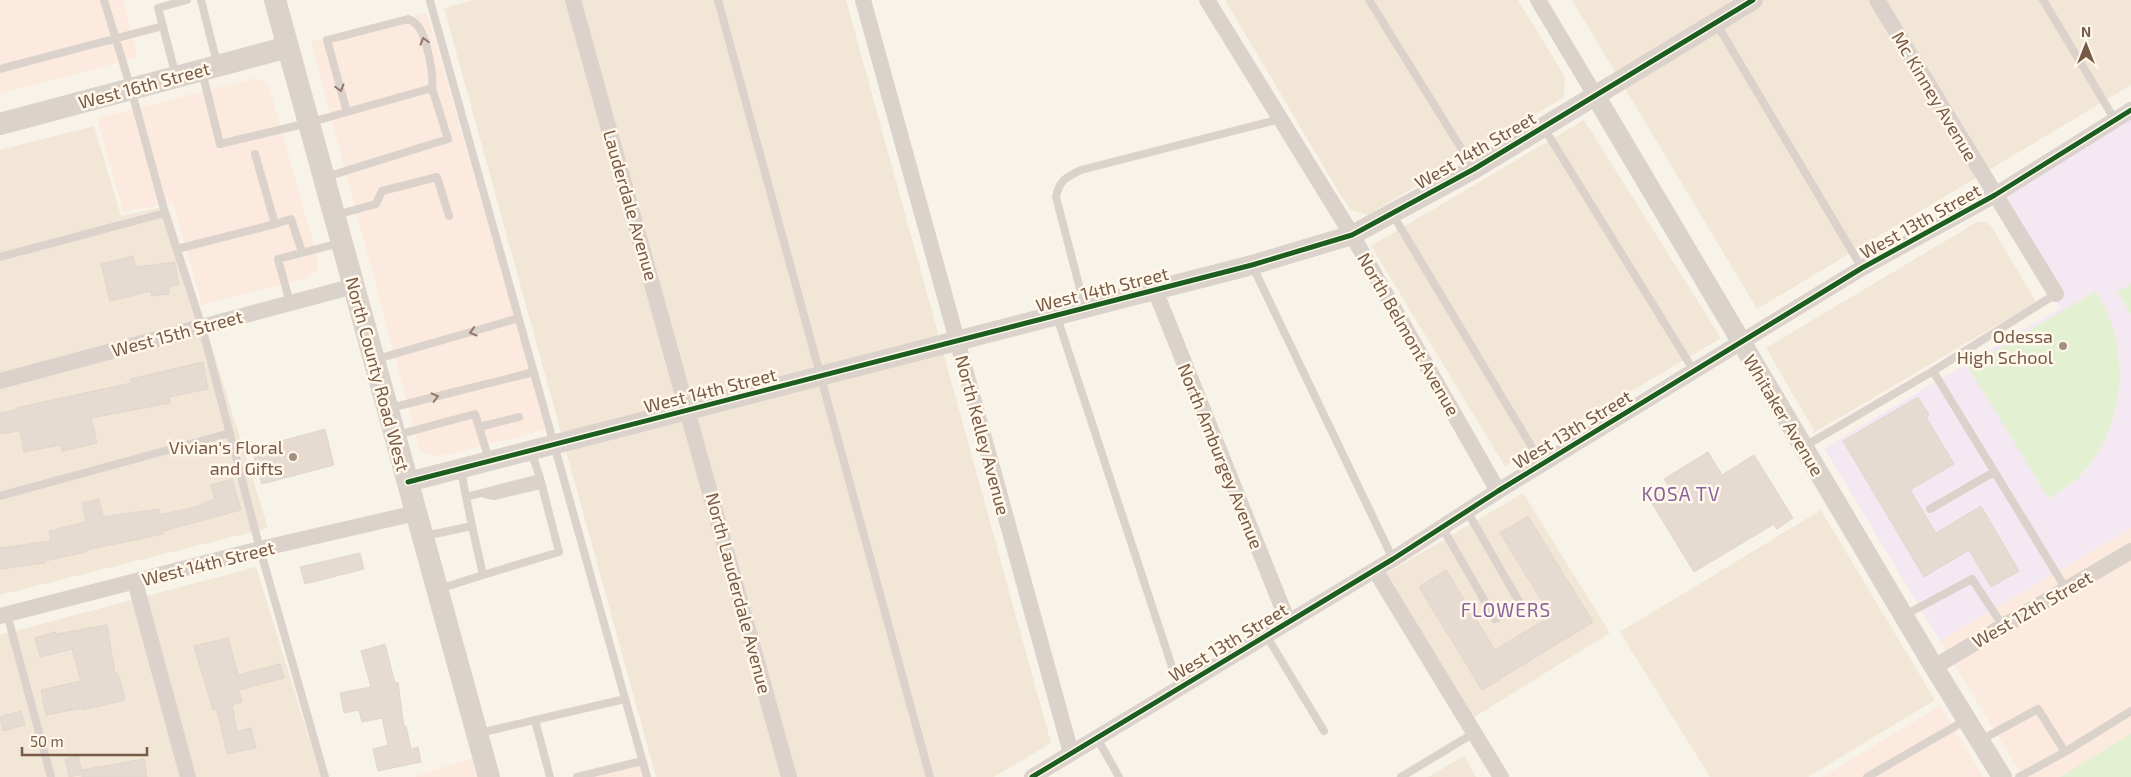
<svg xmlns="http://www.w3.org/2000/svg" width="2131" height="777" viewBox="0 0 2131 777" font-family="'Exo 2',sans-serif">
<style>
.residential{fill:#f2e6d6}
.commercial{fill:#fceadf}
.education{fill:#f4e9f2}
.green{fill:#e3f0d2}
.building{fill:#e5dbd1;stroke:#e1d6cb}
.lines{fill:none;stroke-linecap:round;stroke-linejoin:round}
.service{stroke:#dbd2cc;stroke-width:8}
.minor{stroke:#dbd2cc;stroke-width:16}
.tertiary{stroke:#dbd2cc;stroke-width:20}
.secondary{stroke:#dbd2cc;stroke-width:22}
.cycleway-casing{stroke:#fff8eb;stroke-width:8}
.cycleway{stroke:#1b5e20;stroke-width:5}
.oneway{stroke:#927868}
.poi-dot{fill:#a59080;stroke:#fff8eb;stroke-width:2}
.labels{text-anchor:middle;dominant-baseline:central;stroke-width:5;stroke-linejoin:round;paint-order:stroke}
.street-label{font-size:18px;fill:#795a47;stroke:#fff8eb}
.poi-label{font-size:18px;fill:#795a47;stroke:#fff8eb;text-anchor:end}
.neighbourhood-label{font-size:19px;letter-spacing:1px;fill:#8a629d;stroke:#fff8eb}
</style>
<rect width="100%" height="100%" fill="#f8f3e9"/>
<!-- residential -->
<path class="residential" d="M473,0H846L1051,743L994,777H656L444,8Z
M1225,0H1518L1565,77L1564,97L1368,215L1351,210L1340,194Z
M1572,0H2131V85L1757,309Z
M1584,120L1721,338L1505,466L1371,246Z
M94,126L121,216L168,206L268,528L0,595V150Z
M1977,222H1985L1993,229L2036,302L1815,432L1766,348Z
M1523,493L1610,633L1473,718L1384,575Z
M1821,510L1935,700L1808,777H1710L1620,632Z
M256,567L321,777H0V635Z
M1464,756L1476,777H1428Z"/>
<!-- commercial -->
<path class="commercial" d="M0,0H123L138,57L0,94Z
M427,13L547,429L451,454L433,456L420,451L311,42Z
M256,78L266,82L271,93L317,256V271L307,278L202,305L173,203L123,212L97,118Z
M2131,528V777H2023L1940,641Z
M1940,706L1983,777H1822Z
M483,754L489,777H414Z
M641,763L645,777H589Z"/>
<!-- education -->
<path class="education" d="M2131,109V528L1940,641L1824,448L2060,308L1995,192Z"/>
<!-- green -->
<path class="green" d="M2131,284V314L2117,292Z
M2096,291C2131,346 2128,427 2079,477C2071,485 2058,491 2049,499L1968,367Z
M2131,734V777H2060Z"/>
<!-- building -->
<path class="building" d="M133,256L135,267L175,262L179,285L169,286V294L152,296L151,291L110,301L101,264Z
M203,362L208,389L169,397L170,403L91,418L97,443L62,451L61,445L24,452L20,431L0,434V413L16,410V408L131,383V379Z
M1918,397L1929,415L1926,417L1954,464L1910,490L1936,533L1981,506L2019,571L1991,587L1969,550L1924,577L1843,441Z
M325,429L334,465L262,484L252,449Z
M1708,452L1722,475L1754,455L1793,518L1777,529L1774,524L1694,572L1650,500L1670,488L1664,479Z
M232,479L241,510L163,531V534L86,550V552L45,561V563L0,569V548L51,541L49,531L86,522L82,503L99,499L103,517L159,509L160,515L204,505L203,503L215,499L211,485Z
M1528,516L1593,622L1482,690L1419,587L1446,570L1495,650L1551,616L1500,533Z
M360,553L364,569L305,584L300,567Z
M107,625L115,674L118,673L125,700L83,710L82,708L46,715L41,690L81,681L72,649L40,657L35,638L55,632L56,634Z
M228,638L238,675L280,664L284,678L239,690L242,702L232,705L237,731L251,728L256,748L227,754L217,709L213,710L194,646Z
M385,644L395,683L398,682L404,727L406,726L411,749L418,747L421,762L378,771L373,749L388,745L382,718L362,722L359,710L344,713L340,693L371,687L361,651Z
M21,711L25,725L3,731L0,717Z
M78,756L82,773V770L144,759L147,777H82V774L69,777L65,759Z"/>
<g class="lines">
<!-- service -->
<path class="service" d="M104,0L131,89L165,213L202,327L260,549L325,777
M201,0L217,63
M718,0L930,777
M1369,0L1474,169
M2043,0L2115,120
M430,1L647,777
M1716,23L1862,268
M0,69L163,26
M202,72L220,144L308,123L432,88L448,139L326,177
M176,76L158,8L187,0
M347,112L327,40L408,19C413,21 417,23 420,29C427,41 434,74 432,88
M1544,128L1694,371
M336,215L376,204L382,191L437,177L449,216
M1393,215L1542,464
M275,224L291,219L302,252
M177,249L275,224L255,154
M0,257L165,213
M1253,267L1393,559
M2056,294L1933,371L2066,589
M290,303L278,259L340,243
M1085,308L1056,197C1059,180 1067,177 1081,170L1280,119
M1057,317L1179,688
M377,359L519,318
M390,408L534,372
M479,427L519,417
M397,435L475,414L489,460
M1805,446L1933,371
M461,470L466,497L540,478L531,451
M485,494L494,496L541,485
M0,496L230,433
M466,497L472,526
M1930,509L1994,472
M1442,527L1495,619L1521,605L1467,511
M425,536L472,526L483,575L439,589
M483,575L559,552L540,478
M7,614L51,777
M1905,615L1972,579L2003,626
M1266,635L1324,731
M535,720L550,777
M479,733L625,699
M1097,738L1119,777
M1981,740L2038,709L2065,752L2131,711
M577,777L642,761
M1401,777L1474,733
M1867,777L1966,720
M2019,777L2065,752"/>
<!-- minor -->
<path class="minor" d="M573,0L789,777
M863,0L1071,753
M1207,0L1352,235L1498,491
M1538,0L1595,95
M1877,0L2056,294
M1155,290L1288,622
M0,381L354,286
M1375,570L1501,777
M135,582L188,777
M0,616L260,549L416,513
M1934,667L2131,551
M1032,777L1393,559L1498,491L1862,268L1995,195L2131,110"/>
<!-- tertiary -->
<path class="tertiary" d="M1595,95L1934,667L2002,777
M408,482L1252,265L1352,235L1474,169L1753,0"/>
<!-- secondary -->
<path class="secondary" d="M275,0L489,777
M0,124L288,47"/>
<defs>
<path id="cycleway" d="M408,482L1252,265L1352,235L1474,169L1753,0
M1032,777L1393,559L1498,491L1862,268L1995,195L2131,110"/>
</defs>
<!-- cycleway casing -->
<use href="#cycleway" class="cycleway-casing"/>
<!-- cycleway -->
<use href="#cycleway" class="cycleway"/>
</g>
<!-- one-way arrows -->
<defs><path id="oneway-chevron" d="M-2-3.5L2.5 0L-2 3.5" fill="none" stroke-width="1.6" stroke-linecap="round" stroke-linejoin="round" transform="scale(1.25)"/></defs>
<g class="oneway">
<use href="#oneway-chevron" transform="translate(424 41) rotate(-106)"/>
<use href="#oneway-chevron" transform="translate(340 88) rotate(74)"/>
<use href="#oneway-chevron" transform="translate(473 332) rotate(164)"/>
<use href="#oneway-chevron" transform="translate(435 397) rotate(-14)"/>
</g>
<!-- markers -->
<g class="poi-dot">
<circle cx="2063" cy="346" r="5"/>
<circle cx="293" cy="457" r="5"/>
</g>
<g class="labels">
<!-- street labels -->
<g class="street-label">
<text transform="translate(144 85) rotate(-15)">West 16th Street</text>
<text transform="translate(1935 96) rotate(59)">Mc Kinney Avenue</text>
<text transform="translate(1475 150) rotate(-30)">West 14th Street</text>
<text transform="translate(631 205) rotate(74)">Lauderdale Avenue</text>
<text transform="translate(1920 221) rotate(-29)">West 13th Street</text>
<text transform="translate(1102 289) rotate(-14)">West 14th Street</text>
<text transform="translate(177 333) rotate(-15)">West 15th Street</text>
<text transform="translate(1409 334) rotate(60)">North Belmont Avenue</text>
<text transform="translate(378 374) rotate(75)">North County Road West</text>
<text transform="translate(710 390) rotate(-14)">West 14th Street</text>
<text transform="translate(1784 415) rotate(59)">Whitaker Avenue</text>
<text transform="translate(1572 429) rotate(-31)">West 13th Street</text>
<text transform="translate(983 435) rotate(75)">North Kelley Avenue</text>
<text transform="translate(1221 456) rotate(68)">North Amburgey Avenue</text>
<text transform="translate(208 563) rotate(-14)">West 14th Street</text>
<text transform="translate(739 593) rotate(75)">North Lauderdale Avenue</text>
<text transform="translate(2032 609) rotate(-30)">West 12th Street</text>
<text transform="translate(1228 642) rotate(-31)">West 13th Street</text>
</g>
<!-- poi labels -->
<g class="poi-label">
<text x="2053" y="336">Odessa<tspan x="2053" dy="21">High School</tspan></text>
<text x="283" y="447">Vivian's Floral<tspan x="283" dy="21">and Gifts</tspan></text>
</g>
<!-- neighbourhood labels -->
<g class="neighbourhood-label">
<text x="1681" y="493">KOSA TV</text>
<text x="1506" y="609">FLOWERS</text>
</g>
</g>
<!-- north arrow -->
<g transform="translate(2086 45)" stroke="#fff8eb" stroke-width="4" paint-order="stroke">
<path d="M0-4L9 19L0 12L-9 19Z" fill="#795a47"/>
<text y="-8" font-size="14" font-weight="bold" text-anchor="middle" fill="#795a47">N</text>
</g>
<!-- scale -->
<path d="M22 747v8h125v-8" fill="none" stroke="#795a47" stroke-width="2.5"/>
<text x="30" y="747" font-size="15" fill="#795a47" stroke="#fff8eb" stroke-width="4" paint-order="stroke">50 m</text>
</svg>
